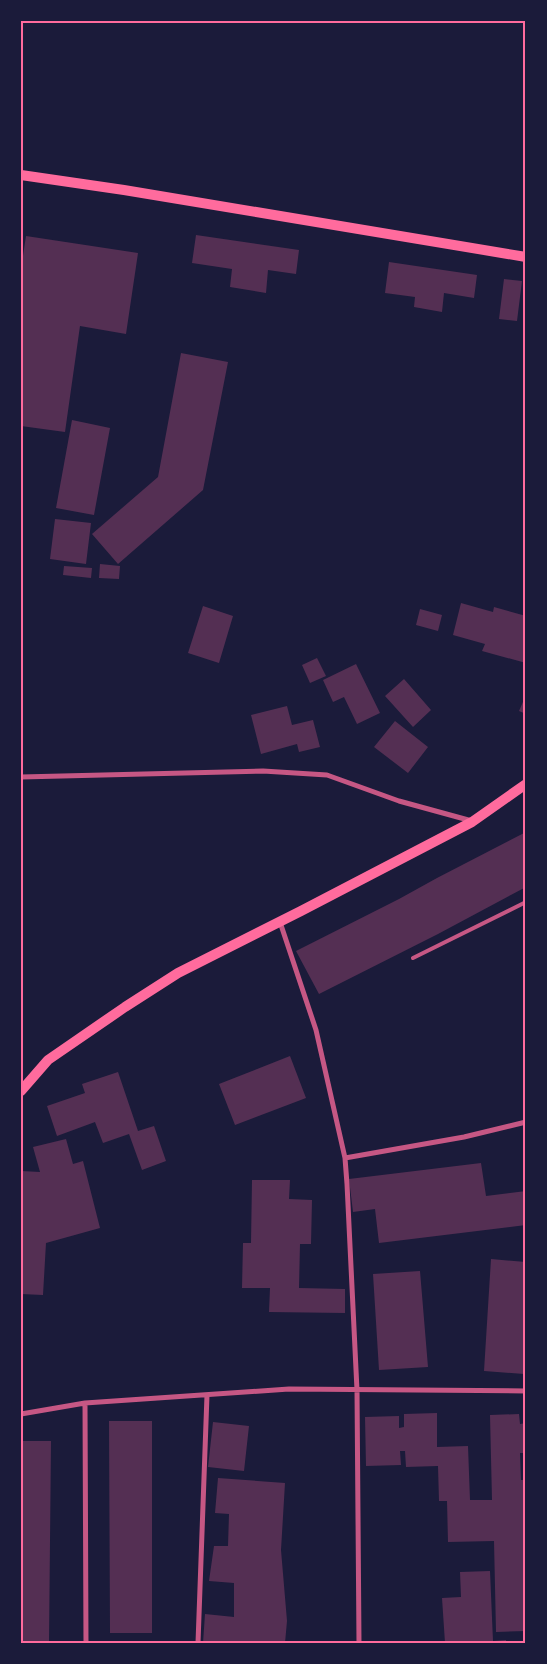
<svg xmlns="http://www.w3.org/2000/svg" width="547" height="1664" viewBox="0 0 547 1664" font-family="'Asap Condensed',sans-serif">
<style>
.building{fill:#542f53}
.lines{fill:none;stroke-linecap:round;stroke-linejoin:round}
.service{stroke:#c65784;stroke-width:4}
.minor{stroke:#c65784;stroke-width:5}
.secondary{stroke:#ff6b9d;stroke-width:10}
.neatline{fill:none;stroke:#ff6b9d;stroke-width:2}
</style>
<rect width="100%" height="100%" fill="#1b1b3a"/>
<!-- building -->
<path class="building" d="M196,235L299,250L296,274L268,270L266,293L230,287L232,269L192,263Z
M26,236L138,253L126,334L80,326L65,432L21,426V269Z
M389,262L477,275L474,298L444,293L442,312L414,307L415,297L385,293Z
M504,279L522,281L517,321L499,319Z
M181,353L228,362L203,490L118,564L92,534L158,477Z
M72,420L110,428L94,515L56,508Z
M55,519L91,523L86,564L50,559Z
M100,564L120,566L119,579L99,578Z
M64,566L92,568L91,578L63,575Z
M461,603L493,612L494,607L526,616V663L482,651L485,644L453,635Z
M203,606L233,616L219,663L188,653Z
M420,609L442,615L438,631L416,625Z
M317,658L326,676L310,683L302,665Z
M356,664L380,713L357,724L344,697L333,702L323,680Z
M404,679L431,710L413,727L385,696Z
M526,695V714L519,711Z
M287,706L292,725L313,720L320,747L299,752L297,744L261,754L251,715Z
M395,721L428,747L408,773L374,747Z
M526,832V887L438,934L319,994L296,951L399,899L437,878Z
M290,1056L306,1098L235,1125L219,1084Z
M118,1072L138,1131L154,1126L166,1161L142,1170L129,1134L103,1143L95,1122L57,1136L47,1106L85,1093L82,1084Z
M66,1139L73,1164L83,1161L100,1228L46,1243L43,1295L21,1294V1171L40,1172L33,1147Z
M481,1163L486,1196L526,1191V1225L379,1243L375,1209L353,1212L349,1179Z
M252,1180H290L289,1199L312,1200L311,1244H300L299,1288L345,1289V1313L269,1312L270,1288H242L243,1243H251Z
M491,1259L526,1262V1351L524,1374L484,1371Z
M420,1271L428,1367L379,1370L373,1274Z
M437,1413V1447L468,1446L470,1500H492L490,1415L519,1414L520,1424L526,1423V1453H520L521,1480H526V1631L496,1632L494,1541L448,1542L447,1501H439L438,1466L406,1467L405,1451H400L401,1465L366,1466L365,1417L399,1416V1428L404,1427V1414Z
M109,1421H152V1633H110Z
M213,1422L249,1426L244,1471L208,1467Z
M21,1441H51L49,1643H21Z
M218,1478L285,1483L281,1550L287,1621L285,1643H203L205,1614L234,1617V1583L209,1581L214,1546H228L229,1514L215,1513Z
M490,1571L493,1641L506,1640V1643H445L442,1598L461,1597L460,1572Z"/>
<g class="lines">
<!-- service -->
<path class="service" d="M413,958L526,902"/>
<!-- minor -->
<path class="minor" d="M21,777L263,771L327,775L399,801L472,821
M280,922L316,1030L345,1158
M85,1403L86,1643
M21,1414L85,1403L289,1389L526,1391
M198,1643L207,1395
M359,1643L357,1390L347,1184L345,1158L464,1137L526,1122"/>
<!-- secondary -->
<path class="secondary" d="M21,175L124,190L526,257
M21,1091L48,1060L125,1007L178,973L301,911L472,822L526,784"/>
</g>
<!-- border -->
<rect width="547" height="1664" fill="none" stroke="#1b1b3a" stroke-width="45"/>
<rect x="22" y="22" width="502" height="1620" class="neatline"/>
</svg>
